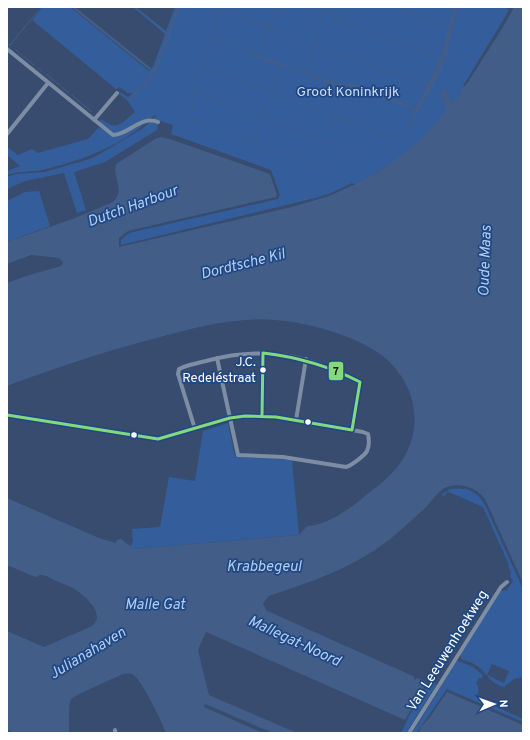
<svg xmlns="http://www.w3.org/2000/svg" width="530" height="740" viewBox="0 0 530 740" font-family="Overpass,sans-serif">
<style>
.green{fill:#345e9b;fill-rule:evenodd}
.water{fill:#415d88}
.pier{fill:#374c6e}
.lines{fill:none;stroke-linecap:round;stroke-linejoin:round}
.stream{stroke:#415d88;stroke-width:1}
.canal{stroke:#415d88;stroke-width:2.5}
.minor{stroke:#7d8da4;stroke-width:4}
.bus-1-casing{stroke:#204884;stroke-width:6}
.bus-1{stroke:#85d97d;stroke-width:3}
.bus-dot{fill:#fff;stroke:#204884;stroke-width:1.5}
.labels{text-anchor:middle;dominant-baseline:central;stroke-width:3.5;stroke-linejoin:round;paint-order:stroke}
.bus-label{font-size:13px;fill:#fff;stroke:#204884;text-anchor:end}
.park-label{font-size:14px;fill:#ccdef7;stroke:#204884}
.street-label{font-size:14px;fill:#fff;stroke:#204884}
.water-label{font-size:15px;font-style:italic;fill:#b3cdf1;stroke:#204884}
.line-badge{stroke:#204884;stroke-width:1.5}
.pale-badge-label{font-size:11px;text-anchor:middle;font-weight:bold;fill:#111}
</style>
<rect width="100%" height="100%" fill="#374c6e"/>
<!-- green -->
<path class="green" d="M42,7H70L149,71L153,67L165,34L133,7H136L166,31L175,7H516L451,110L408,153L356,185L352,183L329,194L315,198L121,245V240L129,233L278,199L280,195L271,170L171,134L173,125L153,119L157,115C149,117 119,134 114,133C109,132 103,125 99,122L101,119C118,132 121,123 135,112L128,101L118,93H121L128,97L133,93H127L120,87L116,89L32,20Z
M148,121C120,146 83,160 46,169C33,173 20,170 7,175V171L20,166L7,155V147L18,155L32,149L38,153L88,139L99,127L112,136Z
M150,122L156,123L158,124L157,130L105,162L74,172L86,210L77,213L64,173L25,181L7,189V177L15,174L45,172L93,158L142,129Z
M39,191L50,226L7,242V201L25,192Z
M228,423L234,453L236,457L292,460L299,535L134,549L130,546L133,542L132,529L160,527L169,477L195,481L203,431Z
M450,489C467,487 476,490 485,505L523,589V677L514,679L504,687C492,685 487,674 479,667C473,663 468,661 461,659V654L500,591L507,590L513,581L510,576L511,572L508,567L509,565L483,507L449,492H447L445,496L441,495ZM492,664L509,671L504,683L487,675Z
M458,661L473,667L483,675L482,678H479L476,683C479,686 479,692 477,696L491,702L490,704L523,719V722L447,689L418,731L419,733H412L456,662Z
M423,677L435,683L436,685L406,733H401L410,714L430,682Z"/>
<!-- water -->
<path class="water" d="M453,7L457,8L447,53L440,72L408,130L407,129L414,113V110L398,104L370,95L349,86H336L307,74L284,66H279L245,51L248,50L277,62L337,83L353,84L382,96L398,100L415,109L425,92L426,87L442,55Z
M508,7H523V583L485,499C476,488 462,482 447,487C437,491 431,503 423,510C412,520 401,530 389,540C353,568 311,582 269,596L264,602L263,604L267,611L272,613L415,677L414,679L415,680L417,678L427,682L405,720L206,632L198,650L209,695L297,733H166C162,722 141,678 132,674C129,673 126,674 123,674L79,694L71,699L69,707V733H12L7,729V631L44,647L92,626C107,614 83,594 73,588C67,585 61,583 56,581C52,579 46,575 41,575C39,575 37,577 35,577L7,565V498L99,538L116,543L117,540L121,539L134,549L299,535L306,527L311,525V526C333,522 353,506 370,492C382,483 395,472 403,459C426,422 413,376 377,352C353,336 315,325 286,321C241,315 196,327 153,339C103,352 55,368 7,386V283L29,275L58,267L61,266L63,262L59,258L31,255L7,264V242L75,218L113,202C126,188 112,179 116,164L155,139L161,137L170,139L270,174L277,195L276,197L128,231L119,238V247L292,207L329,196L364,180L385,167L419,141L446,111L441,93L443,88C449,91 447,98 452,102C459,99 463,89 464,84L509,10L507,9Z
M447,692L523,725V733H419L421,727L430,717Z"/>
<!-- pier -->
<path class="pier" d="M508,7H514L503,27L468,82L465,86H463L502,22L509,10L507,9Z
M205,704L273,733H263L204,707Z"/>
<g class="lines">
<!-- stream -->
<path class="stream" d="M134,7L169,35
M309,7L441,58
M396,7L449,27
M222,9L427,86
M339,18L343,7
M213,34L223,7
M211,39L245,50
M210,43L212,37
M8,44L11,46
M10,45L37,12
M209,45L202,66L396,139L407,129
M16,50L34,65
M259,55L277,7
M38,68L42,71
M308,72L322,13
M46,74L69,93
M194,88L202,66
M193,91L363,156
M345,92L348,85
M198,93L190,116L191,119L327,168L333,166
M72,95L92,112
M328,136L344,96
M255,137L280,67"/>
<!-- canal -->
<path class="canal" d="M73,7L150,69
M130,99L155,72L179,7"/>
<!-- minor -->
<path class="minor" d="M7,49L113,135C129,135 140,115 158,122
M94,120L117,93
M7,134L48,83
M7,415L158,439L230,418L254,416L280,417L363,432L368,434C369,439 370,445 367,451C365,455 351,466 346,467L283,457L238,455L217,358
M262,416L263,353
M296,420L306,359
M195,429L178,374L179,369C187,365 197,363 206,361C263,345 308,355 360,382L352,430
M115,730V733
M409,733L501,587L507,582"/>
<defs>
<path id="bus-1" d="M263,353C298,357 329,366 360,382L352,430
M7,415L158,439L230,418L245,416L276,417L352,430
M262,416L263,353"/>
</defs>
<!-- bus-1 casing -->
<use href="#bus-1" class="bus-1-casing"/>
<!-- bus-1 -->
<use href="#bus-1" class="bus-1"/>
</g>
<!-- markers -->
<g class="bus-dot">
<circle cx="263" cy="370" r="3.5"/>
<circle cx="308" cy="422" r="3.5"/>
<circle cx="134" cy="435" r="3.5"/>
</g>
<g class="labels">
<!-- bus labels -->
<g class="bus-label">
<text x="256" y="363">J.C.<tspan x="256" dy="16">Redeléstraat</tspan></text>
</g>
<!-- park labels -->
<g class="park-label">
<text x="348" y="92">Groot Koninkrijk</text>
</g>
<!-- street labels -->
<g class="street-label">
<text transform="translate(448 651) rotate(-58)">Van Leeuwenhoekweg</text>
</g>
<!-- water labels -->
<g class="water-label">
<text transform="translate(133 207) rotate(-20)">Dutch Harbour</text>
<text transform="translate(486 261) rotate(-88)">Oude Maas</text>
<text transform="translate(243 265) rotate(-14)">Dordtsche Kil</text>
<text x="264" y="567">Krabbegeul</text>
<text x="155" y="605">Malle Gat</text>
<text transform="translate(294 642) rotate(25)">Mallegat-Noord</text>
<text transform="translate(88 654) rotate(-31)">Julianahaven</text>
</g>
</g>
<rect class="line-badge" x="328" y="361" width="16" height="20" rx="4" fill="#85d97d"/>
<g class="pale-badge-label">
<text x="336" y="375">7</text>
</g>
<!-- border -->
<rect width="530" height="740" fill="none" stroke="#ffffff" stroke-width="16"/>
<!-- north arrow -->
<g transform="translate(494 704) rotate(88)" stroke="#204884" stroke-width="3" paint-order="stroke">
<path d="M0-3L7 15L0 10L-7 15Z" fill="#ffffff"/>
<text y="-6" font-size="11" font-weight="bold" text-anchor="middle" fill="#ffffff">N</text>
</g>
</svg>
